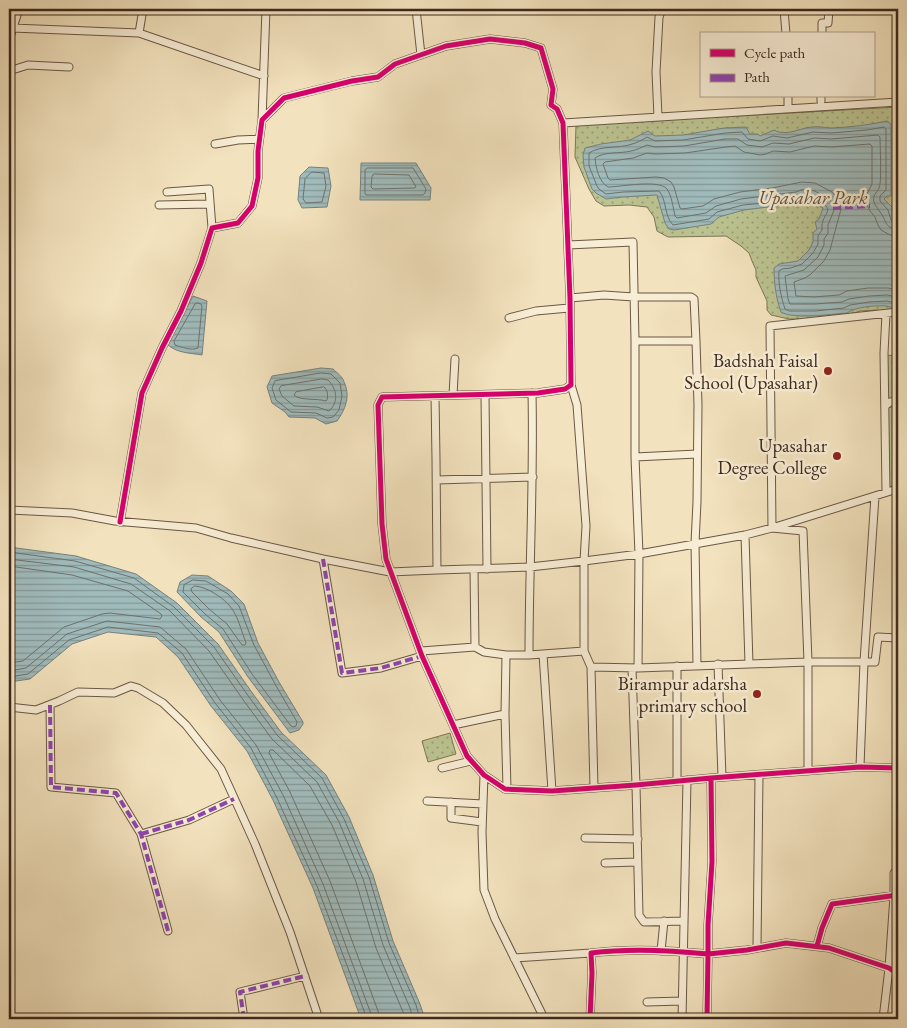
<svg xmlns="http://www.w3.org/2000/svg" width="907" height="1028" viewBox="0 0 907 1028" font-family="'EB Garamond',serif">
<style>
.park{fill:url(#park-dots);stroke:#7c7656}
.water{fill:url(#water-rules);stroke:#78817c}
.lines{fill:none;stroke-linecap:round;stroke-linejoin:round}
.shore{stroke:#6e726c;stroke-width:1}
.minor-casing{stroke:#6a5745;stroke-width:9}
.minor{stroke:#f7ecd4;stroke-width:7}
.quiet{stroke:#8e44ad;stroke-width:4;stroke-dasharray:8 4;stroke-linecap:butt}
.cycleway-casing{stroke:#f7ecd4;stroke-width:8}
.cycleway{stroke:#d6006c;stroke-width:5}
.poi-dot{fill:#8f2418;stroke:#f7ecd4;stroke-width:2}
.labels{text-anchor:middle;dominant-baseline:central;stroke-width:5;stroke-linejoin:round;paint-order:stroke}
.park-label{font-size:19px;font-style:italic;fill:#5c503a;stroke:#f7ecd4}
.poi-label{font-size:19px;fill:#3d291d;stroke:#f7ecd4;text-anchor:end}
</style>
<defs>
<pattern id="park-dots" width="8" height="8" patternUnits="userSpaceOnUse" patternTransform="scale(1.25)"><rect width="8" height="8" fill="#bbc390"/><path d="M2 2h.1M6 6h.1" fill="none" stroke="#999e75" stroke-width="1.8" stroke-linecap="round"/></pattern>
<pattern id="water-rules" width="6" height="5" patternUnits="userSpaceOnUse" patternTransform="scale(1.25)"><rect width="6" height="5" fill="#a0bbbc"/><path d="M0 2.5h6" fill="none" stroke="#849898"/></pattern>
</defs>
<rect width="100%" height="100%" fill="#f2e2bd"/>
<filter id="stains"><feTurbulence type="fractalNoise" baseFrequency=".004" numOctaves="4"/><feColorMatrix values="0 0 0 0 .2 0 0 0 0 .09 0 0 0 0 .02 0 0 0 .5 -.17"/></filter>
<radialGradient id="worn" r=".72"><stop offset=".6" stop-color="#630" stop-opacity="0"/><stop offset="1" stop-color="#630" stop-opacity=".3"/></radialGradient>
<!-- park -->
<path class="park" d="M898,107V315L877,310L860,311L848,315H824L814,319H789L771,315L767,310V301L756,277V270L752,261L749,253L741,246L726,236L668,237L657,231L654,217L647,207L629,205L604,206L596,201L589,189L575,157L576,125Z
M897,345H898V399L887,401L885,355L898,356Z
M898,406V486L889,488L887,408Z
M450,733L456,754L428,762L422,741Z"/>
<!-- water -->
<path class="water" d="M887,121L891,124V196H887L884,199L892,207L895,217L898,219V308C894,308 890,307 886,306C876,305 855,307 847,313C830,314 795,320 781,312C776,298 774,283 774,268L779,264L798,261L809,250L813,242V233L817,229L815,222L819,219L823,208L807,200H804L802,204L799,205L793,203L776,206L744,210L719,217L711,224L674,230L669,229L665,223L657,195L623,197L606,199L596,193L592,189L584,167L583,155L585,148L601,144L630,140L648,131L655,136L683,135L724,128L746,127L750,134H758L760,136L774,130C787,137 799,128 812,127C819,126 825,128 832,128C851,127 869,125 887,121Z
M361,163H416L431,188L430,200H360Z
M309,167L328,168L331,186L327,207L302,208L298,200L300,176Z
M193,296L207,301L202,355C190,353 176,353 167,344Z
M321,368L333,369C337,373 343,377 344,382C351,396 345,410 337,421L326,424L315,418L289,417L285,412L272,403L267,387L272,376Z
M9,547L76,556L136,574L177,603L218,644L253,694L281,732L326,775L349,817L373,875L393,941L420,1004L425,1019H361L313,888L273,800L247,751L211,706L178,657L156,637L108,632L72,644L30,679L9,682Z
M192,575L208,576L231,591L244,604L258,643L279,682L303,722V724L299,730L290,733L248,677L219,632L201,617L177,592L180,582Z"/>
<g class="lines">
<!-- shore -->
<path class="shore" d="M368,168H413L426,189L425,193L423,195H366L365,193V170Z
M312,172L324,173L326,186L322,202L306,203L303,199L305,179Z
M374,174L409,175L416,187L414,188L373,189L371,187L372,177Z
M898,223L895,222L891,220L888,210L880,201V196L886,190V129L884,127L867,130L831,133L813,132L787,138L773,136L760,141L748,139L742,132L725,133L683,140L655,141L647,137C642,140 637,143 632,144C619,149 601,145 589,153V166L597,186L599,189L606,194L623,192L659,191C667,200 664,216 673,225L709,219L717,212L743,205L775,202L792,198L798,199C803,195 807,194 813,197C841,212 820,211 822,230L818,236V244L813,253L802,264L791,268L782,269L779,271C778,283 781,297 785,309L789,311H815L844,308L850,305L869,302L887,301L898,304
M898,229C883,228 887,220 880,212C878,208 875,206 874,202C872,195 877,193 879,188C882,183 880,146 880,137L878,135L831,139L814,138L789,144L773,143L762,147L747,145L738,139H725L684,146L655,147L647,145C642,147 637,150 631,151C620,154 605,151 595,158C596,168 599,182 608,187C620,187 659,179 667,189C672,196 673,208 675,216L677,218L706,213L716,206L741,199L796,192L801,190L807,189L815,191L830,200L833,204L834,210L828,225V233L824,239V245L818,257L804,270L785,276L788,299L790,304H815L842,302L849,299L869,296L887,295L898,297
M898,237L890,235L881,230L878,225L875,217L870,211L867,205V194L872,184V146L870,144L831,147L814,146L790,152L773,151L766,154L760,155L744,152L735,146L726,147L685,153L655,154L647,153L633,158L605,162L603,164L608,178L610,180L656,177L664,178L671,182L674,187L680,208L682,209L703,206L714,199L740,192L772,188L802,182L815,183L832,192L839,200L841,209L830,250L824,261L811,274L805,278L794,282L796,296L814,297L839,295L847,291L868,288H888L898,290
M197,303L201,304L202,306L198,348C191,351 182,347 175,345L174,341L195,304Z
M321,373L331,374L340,383L342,396L339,410L333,417L327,418L316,413L291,412L276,400L272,388L275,381Z
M322,379L328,380C337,389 339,402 329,411L317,407L294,406L282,396L279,389L281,386Z
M324,387C328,390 328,395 327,400L326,401C316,398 300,401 294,395L296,392Z
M9,552L75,561L134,578L174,607L214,647L249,697L277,735L322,778L344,819L369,877L389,943L416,1005L420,1019
M9,559L74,567L131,584L170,611L209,651L244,701L272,739L317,782L339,822L363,879L383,945L410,1008L413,1019
M9,566L72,575L128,591L161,614L162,616L160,619L110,613L102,614L64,627L23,661L9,663
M193,580L206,581L228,594L239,606L254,645L275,684L297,722L296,726L293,727L291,726L252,674L223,629L205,614L183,592L184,585Z
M195,586C203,587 207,589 214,593C237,607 237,619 246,643L245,645H242L227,624L209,609L192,592L191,589Z
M9,671L26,668L67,634L107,621L160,627L186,649L220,700L256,745L283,795L323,884L371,1014L372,1019
M9,677L28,674L69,640L108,627L158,633L182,653L215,703L251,748L277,798L317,886L366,1016V1019
M380,1019L378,1011L330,881L290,792L269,753L270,750H273L310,786L332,825L356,882L376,948L406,1019"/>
<defs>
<path id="minor" d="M416,9L421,55
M784,9L786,34
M12,28L139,33L264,76
M139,33L143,9
M822,34V23H828L829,9
M9,40L19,9
M9,71L28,65L69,67
M821,101V96
M788,108V96
M658,117L656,72L659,17L662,9
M262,120L266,9
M563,123L898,102
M215,144L238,140L259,139
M167,192L209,189L212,228
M159,205L210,204
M568,245L633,242L635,341
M570,298L604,295L634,297H691L694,299L696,341
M886,314L884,353L886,492
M509,318L536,311L569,308
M571,385L577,405L586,526L584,561V651
M453,395L455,359
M485,395L487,569
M885,406L890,402L898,401
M635,457V341H696L698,405L697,502L695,543L697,666
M437,480L533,477
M9,510L72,513L115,521L196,528L231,538L323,559L390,572L437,570L436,459L435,396
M120,522L142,393L162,348L181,311L201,263L212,228L238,223L252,206L258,178V151L262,120L284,98L352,81L378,77L395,64L446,46L490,39L525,43L541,48L553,89L551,105L557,109L563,123L570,298L571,385L565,389L538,393L382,397L378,405L382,524L386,559L422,656L467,756L484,775L505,789L552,791L636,785L711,778L860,767L898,768
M745,535L749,664
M323,559L342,673L381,668L422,656
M474,569L475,647
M437,570L530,567L584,561L639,554L745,535L772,528L894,490H898
M421,651L475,647L484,652L506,655H529L584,651L591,667L638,668L808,662H875L878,637L898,638
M543,654L552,791
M506,655L505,714L507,789
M529,655C529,568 534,481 532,393
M718,664L722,777
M677,666V781
M591,667L594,788
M632,668L636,785L639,915L644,922L684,921
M638,668L639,554L635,457L697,454
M50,705L51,787L116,793L141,834L168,931
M9,707L36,710L59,701L78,692L114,693L131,686L138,688L163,703L186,725L221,769L255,844L290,932L319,1019
M453,725L505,714
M860,767L864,662L875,496
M442,768L471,761
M808,771V662L803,531L772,528L770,326L898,312
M484,775L482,832L484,890L495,919L543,1016V1019
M711,778L712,862L708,925V954L747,950L786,943L829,948L889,968L898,974
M427,801L483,804
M451,802V818L482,822
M141,834L189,820L234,799
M585,838L638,839
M605,863L637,862
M817,946L822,928L832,904L898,895
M757,948L759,775
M661,951L664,921
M514,958L591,953
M647,1002L682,1001
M244,1019L240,992L305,976
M590,1019L592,973L591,953C629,948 669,950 708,954L707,1019
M682,1019L687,780
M883,1019L889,968L894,896V873L898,868"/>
</defs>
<!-- minor casing -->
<use href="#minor" class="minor-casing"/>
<!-- minor -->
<use href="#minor" class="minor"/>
<!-- quiet -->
<path class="quiet" d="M833,208L870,206
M323,559L342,673L381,668L422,656
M50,705L51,787L116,793L141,834L168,931
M141,834L189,820L234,799
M244,1019L240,992L305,976"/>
<defs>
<path id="cycleway" d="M120,522L142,393L162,348L181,311L201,263L212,228L238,223L252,206L258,178V151L262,120L284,98L352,81L378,77L395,64L446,46L490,39L525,43L541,48L553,89L551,105L557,109L563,123L570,298L571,385L565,389L538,393L382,397L378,405L382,524L386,559L422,656L467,756L484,775L505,789L552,791L636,785L711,778L860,767L898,768
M711,778L712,862L708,925V954L747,950L786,943L829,948L889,968L898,974
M817,946L822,928L832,904L898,895
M590,1019L592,973L591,953C629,948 669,950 708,954L707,1019"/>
</defs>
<!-- cycleway casing -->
<use href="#cycleway" class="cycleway-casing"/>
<!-- cycleway -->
<use href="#cycleway" class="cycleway"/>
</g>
<!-- markers -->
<g class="poi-dot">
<circle cx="828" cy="371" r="5"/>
<circle cx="837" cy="456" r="5"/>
<circle cx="757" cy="694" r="5"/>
</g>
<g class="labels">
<!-- park labels -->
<g class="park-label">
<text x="813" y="197">Upasahar Park</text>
</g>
<!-- poi labels -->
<g class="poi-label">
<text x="818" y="360">Badshah Faisal<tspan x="818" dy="22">School (Upasahar)</tspan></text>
<text x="827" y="445">Upasahar<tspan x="827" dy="22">Degree College</tspan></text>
<text x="747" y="683">Birampur adarsha<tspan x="747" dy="22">primary school</tspan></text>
</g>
</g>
<!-- margin -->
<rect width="907" height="1028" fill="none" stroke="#f2e2bd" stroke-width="30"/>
<rect x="10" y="10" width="887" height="1008" fill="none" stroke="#3d291d" stroke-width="2.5"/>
<rect x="15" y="15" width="877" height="998" fill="none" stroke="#3d291d"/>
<!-- legend -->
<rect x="700" y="32" width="175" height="65" fill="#f7ecd4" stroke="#ad9e8b"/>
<rect x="710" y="49" width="25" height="8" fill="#d6006c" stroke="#ad9e8b"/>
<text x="744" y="58" font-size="15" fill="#3d291d">Cycle path</text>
<rect x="710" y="74" width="25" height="8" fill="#8e44ad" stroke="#ad9e8b"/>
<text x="744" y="82" font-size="15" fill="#3d291d">Path</text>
<rect width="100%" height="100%" filter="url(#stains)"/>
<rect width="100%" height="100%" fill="url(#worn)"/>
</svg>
